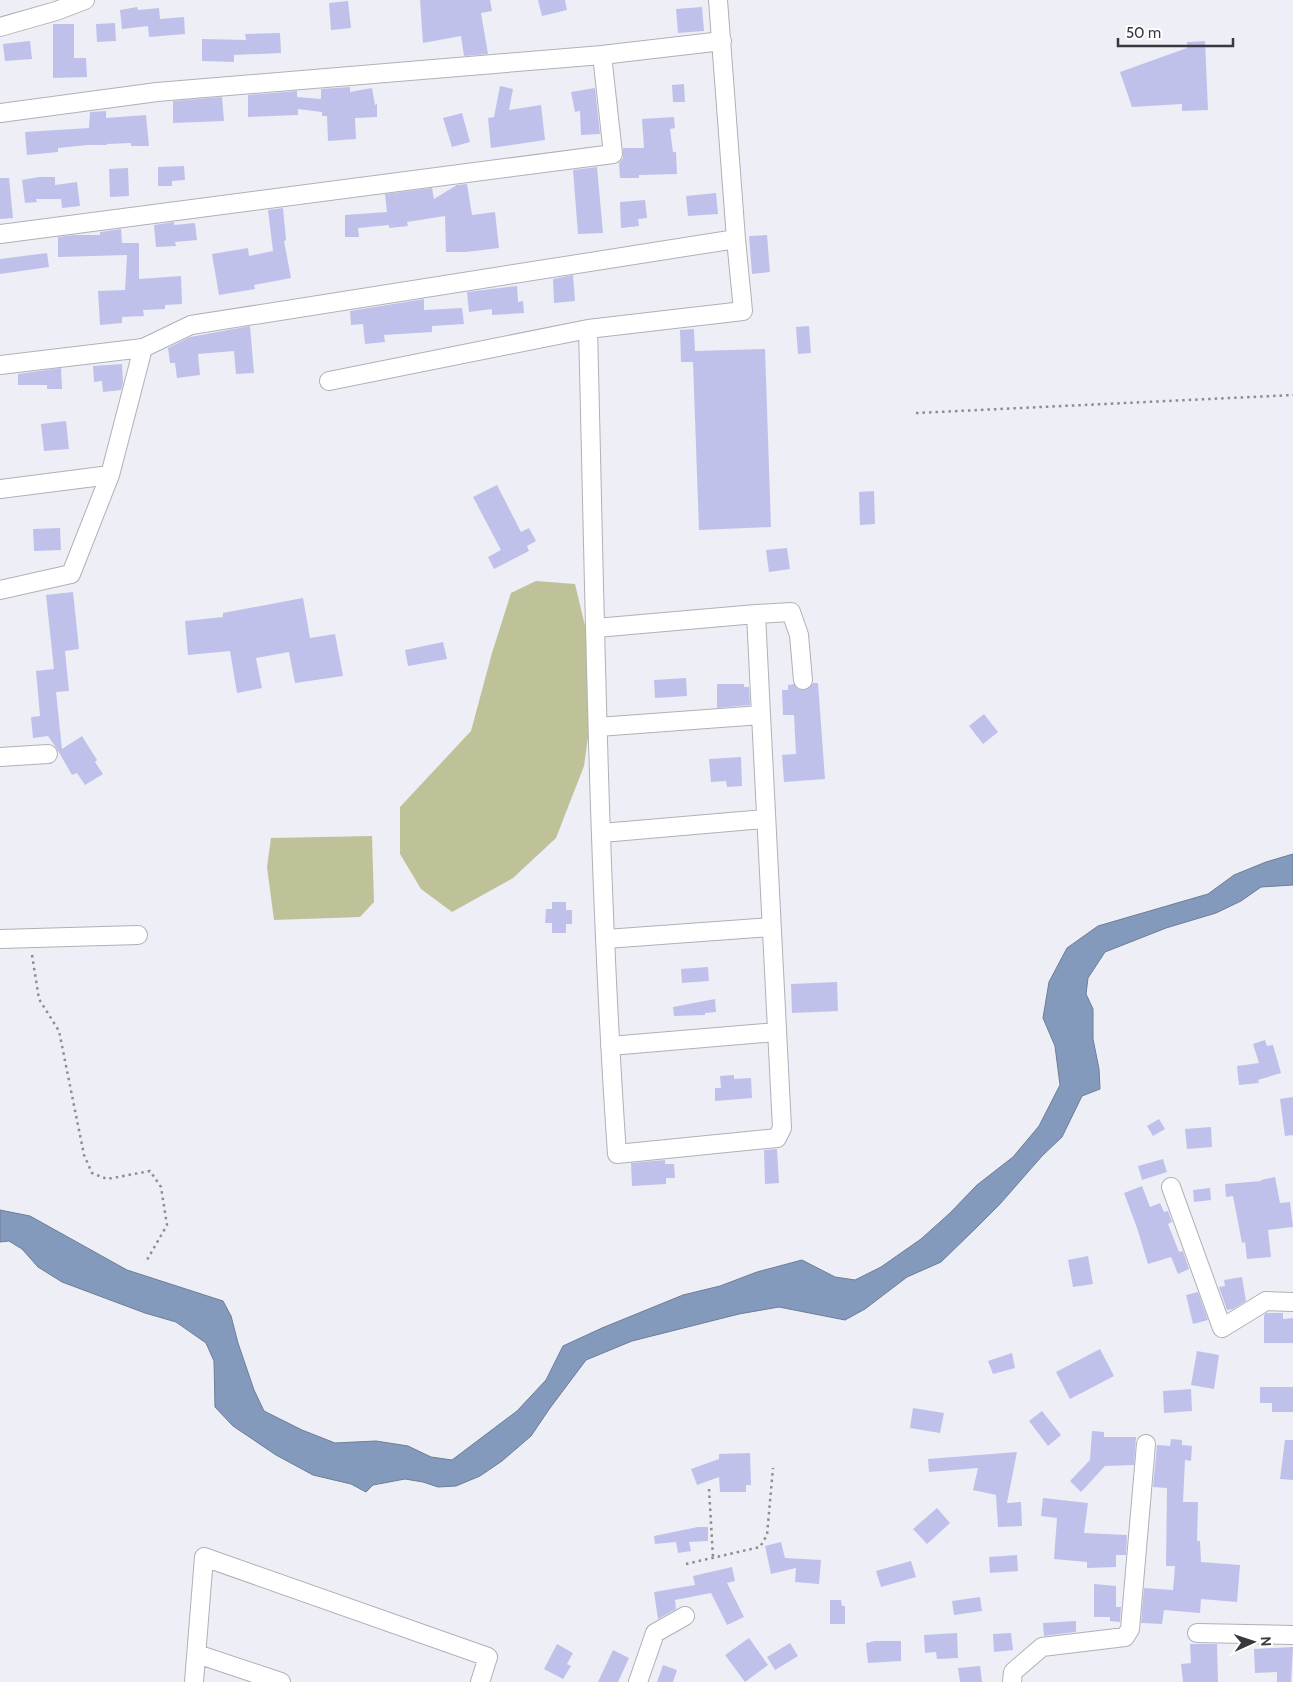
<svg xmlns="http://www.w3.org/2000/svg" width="1293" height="1682" viewBox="0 0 1293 1682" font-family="Cabin,sans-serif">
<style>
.green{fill:#bfc299}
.water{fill:#849abd;stroke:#6e7d96}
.building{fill:#c0c1ea}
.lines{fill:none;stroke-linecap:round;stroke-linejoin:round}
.minor-casing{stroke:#b0b0b8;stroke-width:20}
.path{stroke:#8c8c92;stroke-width:2.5;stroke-dasharray:2.5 4;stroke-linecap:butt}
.minor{stroke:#fff;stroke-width:18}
</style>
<rect width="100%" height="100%" fill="#edeef6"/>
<!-- green -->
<path class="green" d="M536,581L575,584L586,630L589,730L584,766L556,838L513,878L452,912L421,889L400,854V807L471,731L492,653L511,593Z
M372,836L374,902L360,917L274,920L267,867L271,838Z"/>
<!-- water -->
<path class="water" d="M1293,854V885L1261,887L1241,901L1216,913L1166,928L1105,952L1088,978L1086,994L1093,1009V1039L1099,1069L1100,1089L1082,1096L1062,1137L1042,1156L1000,1204L976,1228L941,1262L907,1277L865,1309L845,1320L779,1307L739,1314L632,1341L586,1360L550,1408L531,1436L502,1461L480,1476L456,1486L438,1487L423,1482L405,1479L373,1485L366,1492L351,1484L313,1475L276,1455L233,1426L215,1407L214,1361L206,1343L176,1322L145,1313L62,1282L38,1267L22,1249L9,1241L0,1242V1210L30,1216L127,1270L223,1301L231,1316L238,1343L254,1390L264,1411L302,1430L335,1443L376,1441L408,1446L431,1457L452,1460L517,1411L546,1380L563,1346L602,1328L683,1295L720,1286L757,1272L802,1260L835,1277L855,1280L881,1267L921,1239L950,1213L977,1185L1013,1157L1039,1126L1060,1085L1055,1046L1043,1018L1049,982L1067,948L1098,926L1208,894L1234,875L1266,862Z"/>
<!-- building -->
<path class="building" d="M420,0H490L492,11L481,13L488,54L464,56L461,36L423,43Z
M538,0H565L567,10L542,16Z
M348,1L351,28L331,30L329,3Z
M137,7L138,10L159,8L160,19L184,17L185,34L149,37L148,26L122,29L120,10Z
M702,7L704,31L678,33L676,9Z
M115,23L116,41L97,42L96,24Z
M53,24H74V58H86L87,77L53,78Z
M280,33L281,53L234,55V62L202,61V39L246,40L245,34Z
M30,41L32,59L5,61L3,44Z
M1205,41L1208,110L1182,111V104L1132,107L1120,72L1187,48V42Z
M684,84L685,102H673L672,85Z
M500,86L513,89L509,110L541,105L545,140L491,148L488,118L494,117Z
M350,87V92L372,88L375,105L377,104V117L355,118L356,139L328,141L327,116H322V112L298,109V115L248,117V95L297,91V97L321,99V89Z
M595,88L600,134L581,135L580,111L575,112L571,92Z
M222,97L224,121L173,123V101Z
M106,111V118L146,115L149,146H131V143L107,144V145H88L58,148V152L27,155L25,132L89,128L90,112Z
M462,113L470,142L452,147L443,118Z
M674,117L675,128L670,129L673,152H676L677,174L639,175V178H620L619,163L623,158V148H644L642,119Z
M184,166L185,180L172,181V186H158V167Z
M597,167L603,233L578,234L573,170Z
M128,168L129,196L110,197L109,169Z
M39,177H55V185L77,182L80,206L62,208L61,199H36L37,202L25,203L22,180Z
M0,178H9L13,218L0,219Z
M467,184L472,215L495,212L499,248L466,252H446L445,216L407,222L408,226L389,228V225L358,228L359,237H345V215L387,212L385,194L432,188L434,199L457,185Z
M716,193L718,214L688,216L686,196Z
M645,200L647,218L638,219L639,226L621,228L620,202Z
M283,208L286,240L284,241L291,278L254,285L255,289L219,295L212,254L248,248L249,256L273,251L268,210Z
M174,222V225L195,223L197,240L175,242L176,246L156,247L154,225Z
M121,229L122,243H139V279L181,276L182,304L165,305V309L143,310L144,316L122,317V323L100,325L98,291L125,290L127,255L58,257V237L74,235H100V232Z
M767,235L770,272L752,274L749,236Z
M47,253L49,267L0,274V259Z
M573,275L575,301L554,303L553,279Z
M517,286L518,302L523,301L524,313L492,315V309L469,312L467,292Z
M424,299V310L462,308L464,324L432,326V332L384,335L385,342L365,344L363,324L351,325L350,311Z
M250,326L254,373L236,374L234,351L198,354L200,375L177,378L175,363H170L168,348L190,337Z
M809,326L811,353L798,354L796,327Z
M694,329L695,351L765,349L771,527L699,530L693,362H681L680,330Z
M122,364L123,383L121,390L103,392L102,381L94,382L93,366Z
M61,368L62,389H47V385H18V374Z
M66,421L69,449L44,451L41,424Z
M497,485L521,532L529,528L536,541L527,546L529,551L494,569L488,557L501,550L473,497Z
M874,491L875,524L860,525L859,492Z
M60,528L61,550L34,551L33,529Z
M787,548L790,569L769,572L766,550Z
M73,592L79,649L65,651L69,691L56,692L62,749L82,736L97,760L95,762L103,774L85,785L77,773L72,775L57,749L48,736L33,738L31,717L40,716L36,671L54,669L46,595Z
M303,598L310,638L335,634L343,676L295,683L289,652L256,658L262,688L237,693L230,651L188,655L185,621L223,617V613Z
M443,642L447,659L408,666L405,650Z
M686,678L687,696L655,698L654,680Z
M813,683H818L825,779L784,782L782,755L796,754L794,715H783L782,690H788V685L794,684L798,689L804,690L809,688Z
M717,684H744V687H749L750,705L717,708Z
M984,714L998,732L983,744L969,726Z
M741,757L742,786L727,787L726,781L711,782L709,759Z
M552,902H566V910H572V924H566V933H552V923H545L546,909H552Z
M708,967L709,981L682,983L681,969Z
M837,982L838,1011L792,1013L791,984Z
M715,999L716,1012L705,1013V1015L674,1016L673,1007Z
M1265,1040L1267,1046L1273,1045L1281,1073L1258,1080L1259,1083L1239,1085L1237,1066L1259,1063L1253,1044Z
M734,1075V1079L751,1078L752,1098L715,1101V1088H721L720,1076Z
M1293,1097V1135L1285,1136L1280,1099Z
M1159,1119L1165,1129L1153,1136L1147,1126Z
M1211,1127L1212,1147L1187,1149L1185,1129Z
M777,1149L779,1183L765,1184L764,1150Z
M1163,1159L1167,1172L1142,1180L1138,1166Z
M665,1160V1164H674L675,1178H666V1184L632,1186L631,1163Z
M1275,1177L1280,1203L1290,1202L1293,1227L1268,1230L1271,1257L1247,1259L1245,1242L1242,1243L1233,1196L1226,1197L1225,1184L1261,1181V1180Z
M1142,1186L1150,1207L1160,1203L1164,1212L1168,1211L1172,1222L1168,1224L1179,1252L1183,1251L1189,1269L1178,1274L1171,1257L1148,1264L1137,1228L1124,1193Z
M1210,1188L1211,1200L1194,1202L1193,1190Z
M1088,1256L1093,1284L1073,1287L1068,1260Z
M1242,1277L1246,1301L1233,1309L1227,1310L1219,1287L1225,1286L1224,1280Z
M1198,1292L1208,1320L1193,1324L1186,1295Z
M1266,1313H1283V1319L1293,1318V1343H1264V1315Z
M1100,1349L1114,1376L1070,1399L1056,1372Z
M1197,1351L1219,1355L1214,1389L1191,1385Z
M1012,1353L1015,1368L993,1374L988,1361Z
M1260,1387H1293V1412H1272V1403H1260Z
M1191,1389L1192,1411L1164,1413L1163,1391Z
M913,1408L944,1413L940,1433L910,1428Z
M1042,1411L1061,1435L1048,1446L1029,1421Z
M1092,1431L1104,1432V1437H1136L1134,1465L1105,1466L1081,1492L1070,1481L1090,1460Z
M1171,1439L1182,1440V1445L1192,1446L1191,1461L1185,1460L1183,1502H1198L1197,1541H1200L1201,1562L1240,1565L1237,1602L1201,1599L1200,1613L1164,1610L1162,1624L1141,1623L1144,1588L1173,1590L1175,1566H1166L1167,1488L1153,1487L1157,1445L1170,1446Z
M1285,1440H1293V1480L1280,1479Z
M1017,1452L1007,1503L1021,1502L1022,1526L998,1527L996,1495L973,1490L978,1468L929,1472L928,1459Z
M750,1453L751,1485H746V1492H720L719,1477L697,1485L691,1469L719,1459V1454Z
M1043,1498L1088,1503L1084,1533L1127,1535L1126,1555H1116V1567L1087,1568V1562L1054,1559L1057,1518L1041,1516Z
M937,1508L950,1523L927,1544L913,1529Z
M698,1527H708V1541L689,1542L691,1551L678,1553L676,1542L655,1544L654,1536Z
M781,1542L785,1558L821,1560L819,1584L795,1582L796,1568L771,1574L765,1546Z
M1017,1555L1018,1571L990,1573L989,1557Z
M911,1561L916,1577L881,1587L876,1571Z
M732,1567L735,1581L727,1583L744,1617L727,1625L711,1593L675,1600L676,1609L658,1619L654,1592L695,1585L693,1576Z
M1094,1584L1116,1586V1607H1121L1120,1622L1110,1621V1617H1094Z
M980,1597L982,1611L954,1615L952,1601Z
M830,1600H841L842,1606H845V1624H830Z
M1076,1621V1632L1044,1636L1043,1623Z
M957,1633L958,1658L937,1659L936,1652L925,1653L924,1635Z
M1011,1633L1013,1650L994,1652L993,1634Z
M749,1638L768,1665L745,1682L725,1655Z
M875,1641H901V1661L868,1663L866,1643Z
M790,1643L798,1656L775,1670L767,1657Z
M557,1644L573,1653L567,1664L571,1666L563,1679L544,1669Z
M1190,1644H1217L1218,1682H1183L1181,1664L1191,1663Z
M1293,1647L1291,1682H1277V1672L1255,1673L1254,1649Z
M613,1650L629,1658L618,1682H598Z
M663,1665L677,1670L673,1682H657Z
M980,1666L982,1682H960L958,1668Z"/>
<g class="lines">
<defs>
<path id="minor" d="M0,27L56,11L85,0
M0,113L157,92L602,55L722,41
M0,234L613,154L602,55
M0,365L143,348
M329,381L588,329
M0,489L110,475
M0,590L71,574L110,475L143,348L191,325L736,239
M756,614L791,612L799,635L803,680
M596,628L756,614L761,715
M598,727L761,715L782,1128L777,1138L617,1154C598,880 595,604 588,329L743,311L736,239L718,0
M0,757L48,754
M602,833L765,819
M0,939L138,935
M606,939L771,927
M610,1046L777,1032
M1171,1187L1222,1328L1266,1301L1293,1302
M1197,1633L1293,1635
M197,1654L281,1682
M194,1682L204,1557L488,1657L480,1682
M638,1682L655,1633L685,1616
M1012,1682L1013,1672L1042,1647L1125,1637L1130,1629L1146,1444"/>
</defs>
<!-- minor casing -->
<use href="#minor" class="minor-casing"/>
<!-- path -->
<path class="path" d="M916,413L1293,395
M32,955L39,999L59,1031L84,1155L92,1173L107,1179L150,1171L161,1187L167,1225L147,1260
M709,1489L713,1557
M686,1564L760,1547L767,1535L773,1468"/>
<!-- minor -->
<use href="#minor" class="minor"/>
</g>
<!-- north arrow -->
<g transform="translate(1253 1642) rotate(87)" stroke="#ffffff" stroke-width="4" paint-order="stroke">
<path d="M0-4L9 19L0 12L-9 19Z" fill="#39393c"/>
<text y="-8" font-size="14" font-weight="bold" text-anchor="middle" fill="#39393c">N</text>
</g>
<!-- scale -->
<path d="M1118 38v8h115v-8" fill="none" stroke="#39393c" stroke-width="2.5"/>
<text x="1126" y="38" font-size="15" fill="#39393c" stroke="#ffffff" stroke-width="4" paint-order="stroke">50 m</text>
</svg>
